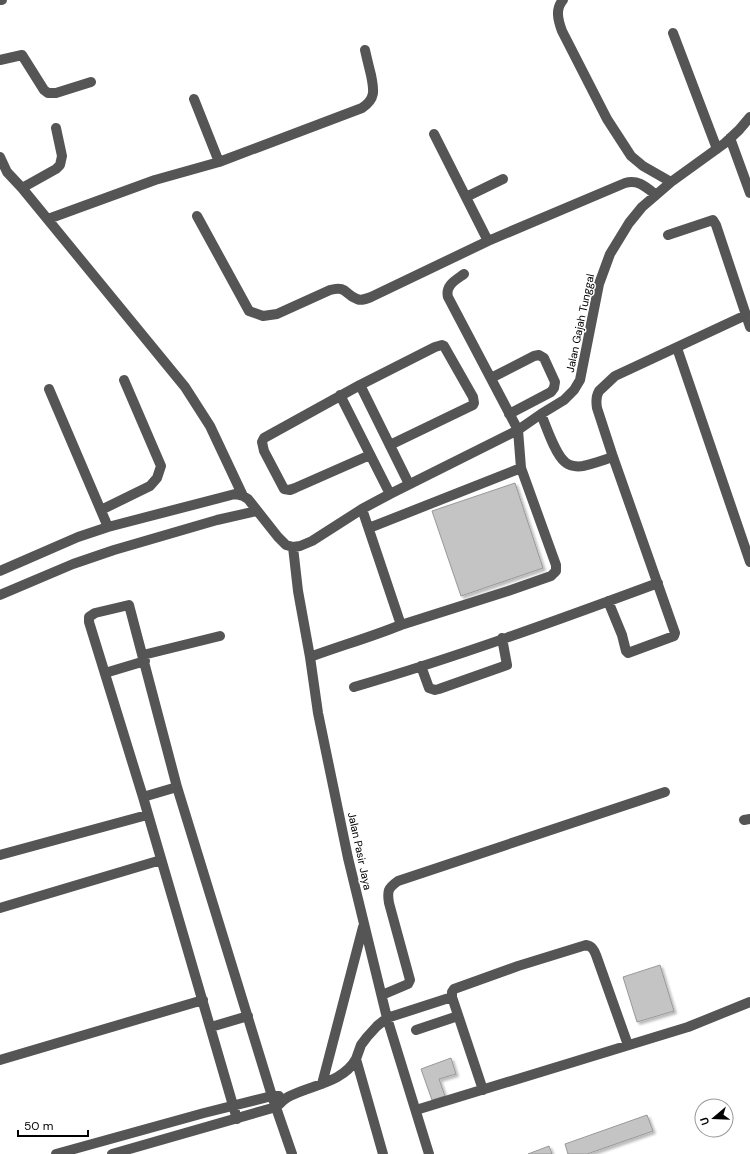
<svg xmlns="http://www.w3.org/2000/svg" width="750" height="1154" viewBox="0 0 750 1154" font-family="'DM Sans',sans-serif">
<style>
.building{fill:#c4c4c4;stroke:#999;filter:url(#shadow)}
.lines{fill:none;stroke-linecap:round;stroke-linejoin:round}
.minor{stroke:#555;stroke-width:10}
.labels{text-anchor:middle;dominant-baseline:central;stroke-width:3;stroke-linejoin:round;paint-order:stroke}
.street-label{font-size:11px;fill:#000;stroke:#fff}
</style>
<defs>
<filter id="shadow"><feDropShadow dx="2.5" dy="2.5" stdDeviation="1" flood-color="#0004"/></filter>
</defs>
<rect width="100%" height="100%" fill="#fff"/>
<!-- building -->
<path class="building" d="M515,483L543,568L461,596L432,511Z
M660,965L674,1011L637,1022L623,977Z
M451,1058L456,1074L439,1079L445,1096L432,1100L421,1069Z
M647,1115L653,1131L587,1154H568L565,1144Z
M549,1146L552,1154H528Z"/>
<g class="lines">
<!-- minor -->
<path class="minor" d="M0,0H2
M563,0C555,9 558,20 562,31L607,119L631,156L643,166L671,182
M673,33L717,149
M0,60L22,55L44,90L48,93H56L91,82
M194,99L219,162
M434,134L488,241
M730,138L750,193
M0,157L7,172L22,188L185,387L210,426L243,496
M22,188L56,169L60,165L62,156L56,128
M466,197L503,179
M197,216L249,311L263,316L277,314L330,290C347,285 345,295 357,299C362,301 366,299 371,297L488,241L625,183C638,179 646,187 656,195
M48,219L155,180L219,162L362,108C376,99 374,90 371,75C369,67 367,59 365,50
M668,235L713,220L716,225L750,327
M677,348L750,562
M491,378L534,356L539,355L544,358L555,382L554,388L551,392L509,414
M360,385L409,484
M49,389L108,527
M340,395L390,494
M541,414C546,426 555,454 565,462C569,466 577,467 583,466C593,464 603,460 613,457
M370,455L295,488L290,490L284,489L264,451L262,442L264,438L360,385L435,347L442,345L444,346L473,397L474,403L473,405L390,445
M101,510L150,486L157,478L161,466L124,380
M369,528L521,468
M293,547L298,591L310,657L318,713L348,858L387,1018L429,1154
M0,571L78,537L108,527L235,494L243,496L248,499L278,537L286,545L293,547L300,546L312,541L362,509L390,494L518,430L541,414L564,400L574,390L580,380L599,284L610,254L629,223L642,207L656,195L671,182L725,143L739,130L750,117
M0,595L73,564L114,550L217,520L257,511
M608,601L622,635L626,651L628,653L674,636L675,633L613,457L597,408C596,402 596,396 599,391L615,376L746,315
M401,625L508,591L551,576L556,571V565L521,468L518,430L448,297C445,285 456,280 464,274
M143,655L220,636
M310,657C340,646 371,637 401,625L362,509
M421,666L429,688L435,690L439,689L507,665L502,638
M105,673L145,661
M354,687C457,657 558,620 658,583
M143,797L177,787
M744,820L750,819
M0,855L147,815
M0,908L161,860
M382,995L408,984L410,980L389,903C387,891 388,888 398,881L665,792
M452,997V992L454,989L518,966L586,945C592,946 594,950 596,955L628,1045
M211,1027L248,1016
M416,1030L458,1016
M0,1060L203,1000
M322,1084L363,927
M416,1110L688,1027L750,1002
M237,1119L143,797L89,622V617L95,613L129,605L177,787L272,1096L292,1154
M56,1154L204,1113L272,1096H279
M112,1154L276,1107C280,1104 284,1099 288,1097C310,1085 343,1083 356,1059
M383,1154L356,1059L361,1045L367,1037L377,1026L387,1018L452,997L483,1090"/>
</g>
<g class="labels">
<!-- street labels -->
<g class="street-label">
<text transform="translate(580 323) rotate(-78)">Jalan Gajah Tunggal</text>
<text transform="translate(360 851) rotate(78)">Jalan Pasir Jaya</text>
</g>
</g>
<!-- north arrow -->
<g transform="translate(714 1118) rotate(251)"><circle r="19" fill="#ffffff" stroke="#999999"/>
<path d="M0-3L7 15L0 10L-7 15Z" fill="#000000"/>
<text y="-6" font-size="11" font-weight="bold" text-anchor="middle" fill="#000000">U</text>
</g>
<!-- scale -->
<path d="M18 1130v6h70v-6" fill="none" stroke="#000000" stroke-width="2"/>
<text x="24" y="1130" font-size="12" fill="#000000" stroke="#ffffff" stroke-width="3" paint-order="stroke">50 m</text>
</svg>
